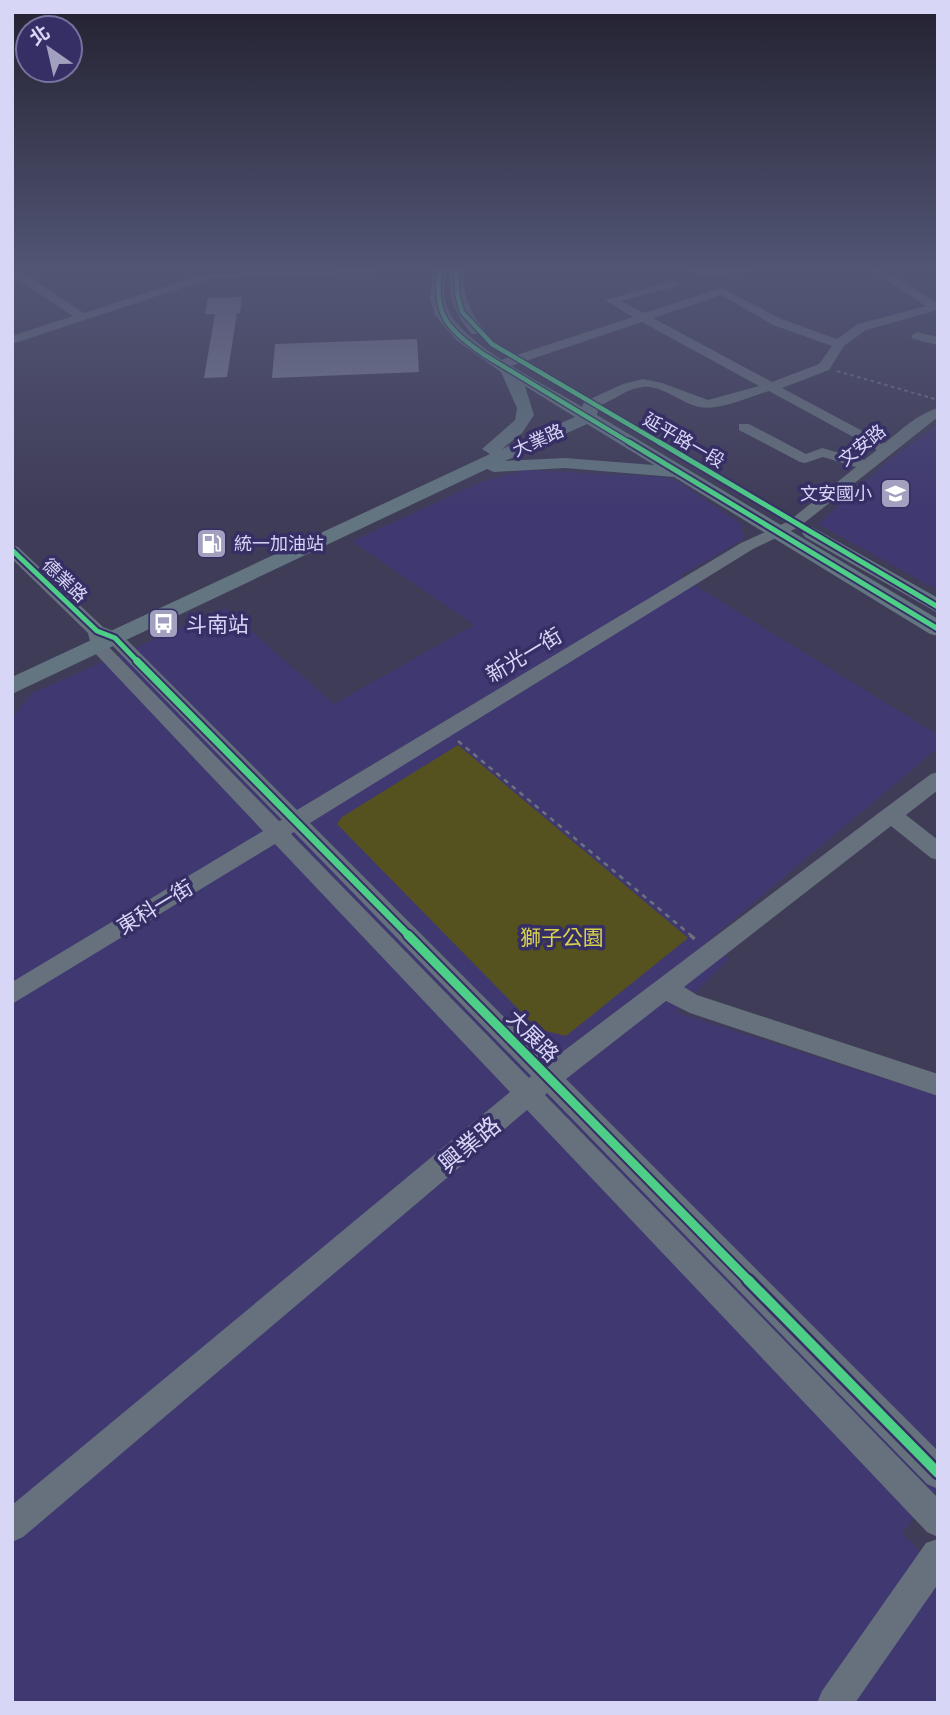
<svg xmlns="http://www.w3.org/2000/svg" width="950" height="1715" viewBox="0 0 950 1715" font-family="'Public Sans','Noto Sans TC',sans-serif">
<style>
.built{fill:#403971}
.green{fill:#55521f}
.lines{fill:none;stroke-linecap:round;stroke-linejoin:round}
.stream{stroke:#78315d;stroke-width:3.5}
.canal{fill:#78315d;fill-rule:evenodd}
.building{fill:#7b7f97}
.path-far2{stroke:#6b727e;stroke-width:2;stroke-dasharray:3.5 3.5;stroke-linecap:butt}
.path-far1{stroke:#6b727e;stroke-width:2.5;stroke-dasharray:5 5;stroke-linecap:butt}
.path{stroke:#6b727e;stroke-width:3.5;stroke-dasharray:6 6;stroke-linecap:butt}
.minor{fill:#66717d;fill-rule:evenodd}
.major{fill:#637581;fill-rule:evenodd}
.cycleway-far4-casing{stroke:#362f65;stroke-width:7}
.cycleway-far3-casing{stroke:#362f65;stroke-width:9}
.cycleway-far2-casing{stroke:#362f65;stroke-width:11}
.cycleway-far1-casing{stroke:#362f65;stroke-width:13}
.cycleway-casing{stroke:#362f65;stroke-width:15}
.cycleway-far4{stroke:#4dcf88;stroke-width:4.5}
.cycleway-far3{stroke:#4dcf88;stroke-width:5}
.cycleway-far2{stroke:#4dcf88;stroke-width:7}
.cycleway-far1{stroke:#4dcf88;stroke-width:9}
.cycleway{stroke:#4dcf88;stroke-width:10}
.labels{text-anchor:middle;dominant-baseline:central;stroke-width:7;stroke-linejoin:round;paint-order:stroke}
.far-street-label{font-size:18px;fill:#d7d6f7;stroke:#362f65}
.far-poi-label{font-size:18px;fill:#d7d6f7;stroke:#362f65;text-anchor:end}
.poi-label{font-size:21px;fill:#d7d6f7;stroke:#362f65;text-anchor:start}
.street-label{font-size:21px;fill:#d7d6f7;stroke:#362f65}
.park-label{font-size:21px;fill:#d7d14b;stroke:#362f65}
.near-street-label{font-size:24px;fill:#d7d6f7;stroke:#362f65}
</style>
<rect width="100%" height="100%" fill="#3f3c58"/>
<!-- built -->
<path class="built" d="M938,424V590L818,524L887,462Z
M526,470L663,477L677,481L741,524L744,539L680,576L938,735V748L709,940L729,959L675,1012L938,1096V1487L902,1533L938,1570V1703H12V718L32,693L225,608L334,704L474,625L352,541L481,482Z"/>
<!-- green -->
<path class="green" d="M458,745L688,938L566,1036L538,1029L337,824L342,817Z"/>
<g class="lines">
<!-- stream -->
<path class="stream" d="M190,272L191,269"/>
<!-- canal -->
<path class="canal" d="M685,269H767L706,276Z"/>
</g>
<!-- building -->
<path class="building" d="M242,297L240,313H237L227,377L204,378L215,314H205L208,298Z
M417,339L419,372L272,378L275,344Z"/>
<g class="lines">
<!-- path-far2 -->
<path class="path-far2" d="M837,371L935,399"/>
<!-- path-far1 -->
<path class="path-far1" d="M458,741L693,937"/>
<!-- path -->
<path class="path" d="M690,935L696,940"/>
<!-- minor -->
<path class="minor" d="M12,269H17L84,313L208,273L383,269L378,272L209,279L12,344V336L73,316L12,276Z
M870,269H883L938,303V310L866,330L844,346L829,370L782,388L885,443C901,430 917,414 938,408V417L799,527L753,549L310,823L549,1062L884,809L931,774L938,772V790L906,815L938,840V860L931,858L891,826L684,987L697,995L938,1074V1096L690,1013L666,1001L566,1079L938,1451V1489L927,1484L547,1093L545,1095L938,1498V1537L927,1532L527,1110L23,1537L12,1542V1505L510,1092L275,844L12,1004V982L263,831L92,650L88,633L12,559V545L18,547L103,627L121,634L297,810L741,543L789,521L856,467L823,457L805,463L800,462L739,430V424H749L806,454L822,448L864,460L877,450L769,391C749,397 720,411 699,407C681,403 662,385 643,387C623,388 605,410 586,407V401L623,384L643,379L662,383L708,400L759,386L642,322L505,368H495V362L633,317L605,300L673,281L679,284L677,286L621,301L644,313L722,288L781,319L837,339L858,324L926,306ZM721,295L773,325L832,346L819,364L772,382L653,318ZM106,641L109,642L282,820L279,821L107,645ZM294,832L531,1076L529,1078L291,834Z
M917,332L938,337V345L913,339L911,336Z
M938,1539V1584L855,1703H817L822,1691L926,1543Z"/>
<!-- major -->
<path class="major" d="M433,269H447C445,282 442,295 447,307C460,344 548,386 582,407L585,400H597L599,404L597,415L938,619V636L930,634L674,477L565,468L494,472L487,469L12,694V677L490,454L482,449L515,420L517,408L501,372L456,340L435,315L430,298ZM525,386L575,417L502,449L522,433L534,415ZM587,424L654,465L565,458L505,461Z
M450,269H464C463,296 469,311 485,331L482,334H472C454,315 448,295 450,269Z
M812,527L938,598V613L805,537L802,533Z"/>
<defs>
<path id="cycleway-far4" d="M440,269C433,315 447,328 483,354L632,444
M457,269V293L462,312L492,344L662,444"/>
<path id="cycleway-far3" d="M629,442L938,629
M659,442L938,607
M12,550L97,631L115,638L139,663"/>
<path id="cycleway-far2" d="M137,661L410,937"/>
<path id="cycleway-far1" d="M408,935L750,1282"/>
<path id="cycleway" d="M748,1280L938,1473"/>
</defs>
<!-- cycleway-far4 casing -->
<use href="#cycleway-far4" class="cycleway-far4-casing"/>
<!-- cycleway-far3 casing -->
<use href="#cycleway-far3" class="cycleway-far3-casing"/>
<!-- cycleway-far2 casing -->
<use href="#cycleway-far2" class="cycleway-far2-casing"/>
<!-- cycleway-far1 casing -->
<use href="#cycleway-far1" class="cycleway-far1-casing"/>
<!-- cycleway casing -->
<use href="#cycleway" class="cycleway-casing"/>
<!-- cycleway-far4 -->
<use href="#cycleway-far4" class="cycleway-far4"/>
<!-- cycleway-far3 -->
<use href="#cycleway-far3" class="cycleway-far3"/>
<!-- cycleway-far2 -->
<use href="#cycleway-far2" class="cycleway-far2"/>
<!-- cycleway-far1 -->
<use href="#cycleway-far1" class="cycleway-far1"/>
<!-- cycleway -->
<use href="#cycleway" class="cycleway"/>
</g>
<!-- sky -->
<linearGradient id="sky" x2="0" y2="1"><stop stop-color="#232130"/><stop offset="0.53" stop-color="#525675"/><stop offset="1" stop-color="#525675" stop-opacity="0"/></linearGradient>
<rect width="950" height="509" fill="url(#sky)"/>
<!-- icons -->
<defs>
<symbol id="school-square" viewBox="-11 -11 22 22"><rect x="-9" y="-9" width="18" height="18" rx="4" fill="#a2a0bf" stroke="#362f65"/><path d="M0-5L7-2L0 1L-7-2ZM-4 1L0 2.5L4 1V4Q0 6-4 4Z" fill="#fff"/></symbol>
<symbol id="fuel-square" viewBox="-11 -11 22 22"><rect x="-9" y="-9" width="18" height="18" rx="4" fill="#a2a0bf" stroke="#362f65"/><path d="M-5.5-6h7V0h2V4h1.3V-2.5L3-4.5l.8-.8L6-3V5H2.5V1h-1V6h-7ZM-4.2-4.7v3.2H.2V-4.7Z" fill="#fff"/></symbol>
<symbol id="bus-square" viewBox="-11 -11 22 22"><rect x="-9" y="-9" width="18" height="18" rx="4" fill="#a2a0bf" stroke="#362f65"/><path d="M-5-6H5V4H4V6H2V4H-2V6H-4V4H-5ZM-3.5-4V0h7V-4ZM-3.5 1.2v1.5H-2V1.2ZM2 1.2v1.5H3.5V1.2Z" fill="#fff"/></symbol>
</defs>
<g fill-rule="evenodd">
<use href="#school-square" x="878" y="476" width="35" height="35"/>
<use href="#fuel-square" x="194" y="526" width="35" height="35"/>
<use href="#bus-square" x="146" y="606" width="35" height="35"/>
</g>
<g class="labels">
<!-- far-street labels -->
<g class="far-street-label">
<text transform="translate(538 440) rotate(-24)">大業路</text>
<text transform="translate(684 440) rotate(30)">延平路一段</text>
<text transform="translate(862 445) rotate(-39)">文安路</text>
<text transform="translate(65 580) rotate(44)">德業路</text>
</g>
<!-- far-poi labels -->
<g class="far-poi-label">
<text x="872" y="493">文安國小</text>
<text x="234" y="543" text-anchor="start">統一加油站</text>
</g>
<!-- poi labels -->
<g class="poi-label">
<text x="186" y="624">斗南站</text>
</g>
<!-- street labels -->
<g class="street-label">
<text transform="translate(524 655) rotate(-31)">新光一街</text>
<text transform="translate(155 907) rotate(-31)">東科一街</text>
<text transform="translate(533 1036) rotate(45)">大展路</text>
</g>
<!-- park labels -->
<g class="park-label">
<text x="562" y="937">獅子公園</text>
</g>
<!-- near-street labels -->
<g class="near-street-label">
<text transform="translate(469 1144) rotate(-40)">興業路</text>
</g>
</g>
<!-- border -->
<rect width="950" height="1715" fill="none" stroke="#d7d6f7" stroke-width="28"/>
<!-- north arrow -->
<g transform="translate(49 49) rotate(326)"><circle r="33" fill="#362f65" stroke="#76729f" stroke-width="2"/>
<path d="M0-5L12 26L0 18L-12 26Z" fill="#a2a0bf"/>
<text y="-10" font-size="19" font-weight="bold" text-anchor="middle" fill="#d7d6f7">北</text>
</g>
</svg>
